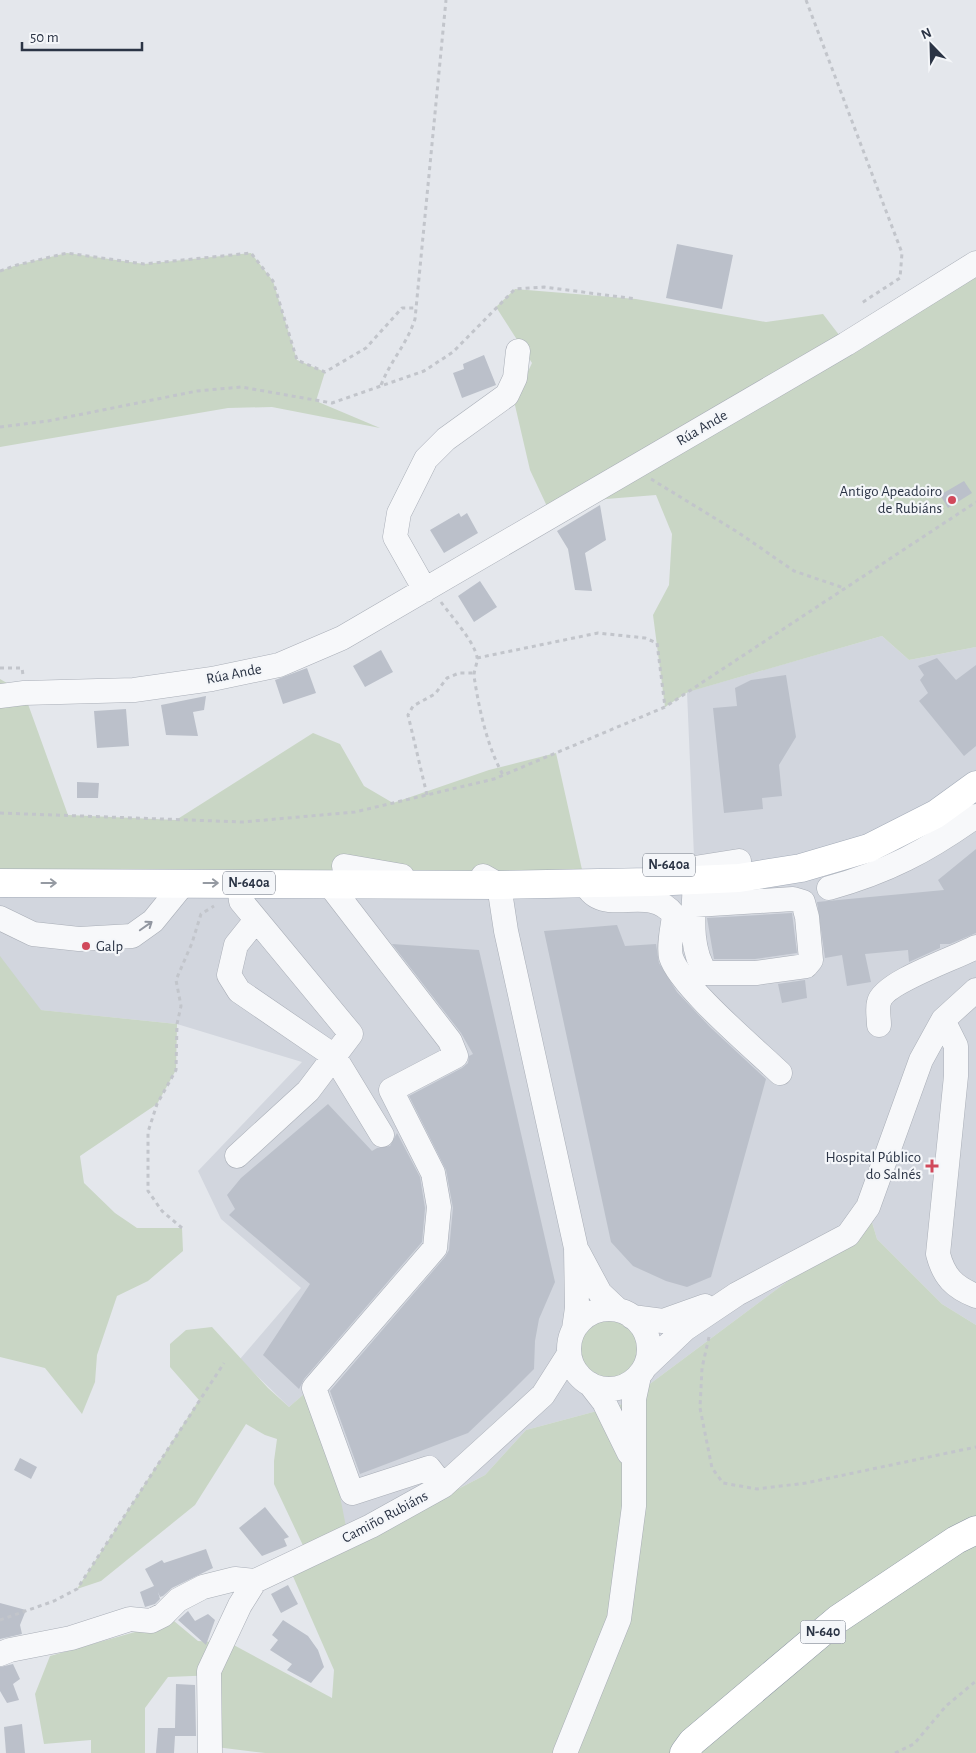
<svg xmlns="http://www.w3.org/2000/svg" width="976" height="1753" viewBox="0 0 976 1753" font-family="'Alegreya Sans',sans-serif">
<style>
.built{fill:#d2d6de}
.green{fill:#c9d6c5}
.building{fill:#bbc0ca}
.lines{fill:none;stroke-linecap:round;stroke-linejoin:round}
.minor-casing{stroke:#a9aeb7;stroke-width:25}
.major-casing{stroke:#a3abb8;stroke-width:29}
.highway-casing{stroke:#8b94a3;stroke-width:29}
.path{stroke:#c2c5cb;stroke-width:3;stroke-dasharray:4 4;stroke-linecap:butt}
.minor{stroke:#f7f8fa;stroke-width:24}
.major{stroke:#fff;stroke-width:28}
.highway{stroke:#fff;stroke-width:28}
.oneway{stroke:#959aa2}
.oneway2{stroke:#9196a0}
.poi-dot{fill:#d1495b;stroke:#f4f6f9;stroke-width:2}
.labels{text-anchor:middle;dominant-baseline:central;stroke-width:4.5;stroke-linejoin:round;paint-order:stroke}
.shield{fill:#f4f6f9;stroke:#676e7b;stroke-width:1}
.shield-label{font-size:14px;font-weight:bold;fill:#2b3445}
.street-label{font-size:15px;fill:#2b3445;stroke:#f4f6f9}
.poi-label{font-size:15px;fill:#2b3445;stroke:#f4f6f9;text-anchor:end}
</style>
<rect width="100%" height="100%" fill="#e4e7ec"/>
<!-- built -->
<path class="built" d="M882,636L909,660L976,647V1325L942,1304L877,1239L871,1219L623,1404L526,1430L485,1475L353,1543L348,1537L304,1394L289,1407L240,1359L301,1288L221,1219L198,1171L302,1062L177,1024L40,1010L0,962V883L695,880L687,692Z"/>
<!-- green -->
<path class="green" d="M67,253L144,264L251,253L273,281L297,360L325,372L316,401L380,428L272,407L228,408L0,447V271L17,265Z
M976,263V647L909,660L882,636L688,692L665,707L653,615L669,585L672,534L656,495L606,499L552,517L530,470L514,401L532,363L496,307L515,289L636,299L766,322L823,314L846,344Z
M0,679L24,693L68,815L176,820L313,733L340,744L364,786L393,803L489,770L556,753L585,883H0Z
M0,956L41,1010L177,1024L176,1070L157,1104L80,1156L84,1183L115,1213L137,1228H182L183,1251L148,1281L117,1296L97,1355L95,1382L82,1414L45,1368L0,1357Z
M871,1219L877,1239L942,1304L976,1325V1753H265L216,1747L217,1675L168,1677L145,1708V1753H91V1740L44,1744L35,1694L50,1656L174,1621L198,1641L230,1643L332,1698L334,1670L288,1565L308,1556L274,1484V1461L277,1439L265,1435L246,1424L195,1505L101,1581L77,1589L199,1400L170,1367V1344L186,1330L212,1327L268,1388L289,1407L304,1394L339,1491L348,1537L354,1543L485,1475L526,1430L623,1404Z
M580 1349a29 29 0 1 1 58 0a29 29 0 1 1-58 0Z"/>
<!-- building -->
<path class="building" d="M677,244L733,255L722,309L666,298Z
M484,355L496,385L462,398L453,373L464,369L463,364Z
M964,481L972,493L948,508L940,495Z
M600,505L606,540L585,553L592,591L575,590L568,549L557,531Z
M459,513L461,517L467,513L478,533L444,553L430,530Z
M480,581L497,607L474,622L458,596Z
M381,650L393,672L365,687L353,666Z
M937,658L956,680L976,665V746L964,756L919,701L928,693L920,680L924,675L918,666Z
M307,668L316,693L283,704L275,680Z
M786,675L796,737L779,765L782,796L762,798L763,809L724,813L713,708L737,706L735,688L751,680Z
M206,696L204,710L193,712L198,736L166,735L161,705Z
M126,709L129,746L97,748L94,711Z
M77,782L99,783L98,798H77Z
M976,849V933L950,944H940V948L909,962L908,950L865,954L871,982L847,986L842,955L825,958L817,902L944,890L938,880Z
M792,913L797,953L755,959H714L707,918Z
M617,925L625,946L656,944L659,963L677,992L710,1027L766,1079L711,1277L687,1287L666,1281L633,1266L611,1242L544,931Z
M392,944L479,950L555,1282L539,1319L535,1341L534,1369L508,1395L468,1433L360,1474L330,1391L445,1257L449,1250L453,1208L446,1170L409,1096L462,1068L468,1063L469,1056L473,1054L461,1033Z
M805,980L807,998L782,1003L778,984Z
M328,1104L372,1151L377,1148L390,1146L397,1133L420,1177L425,1208L422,1242L304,1379L299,1389L263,1355L310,1284L229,1215L235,1209L227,1195L241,1178Z
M20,1458L37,1467L31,1479L14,1470Z
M265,1507L289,1537L284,1539L287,1546L262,1556L239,1528Z
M206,1549L213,1568L172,1588L163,1596L160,1597L158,1592L160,1599L155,1604L145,1607L140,1592L154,1586L145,1569L162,1560L164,1563Z
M288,1585L298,1604L281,1613L271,1594Z
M0,1603L26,1610L20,1625L22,1634L0,1639Z
M188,1611L195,1621L208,1614L215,1620L206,1645L178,1620Z
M283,1620L308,1636L318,1650L324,1667L311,1683L287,1670L292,1664L270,1650L278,1640L272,1635Z
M13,1664L20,1679L13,1684L19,1700L7,1703L0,1691V1667Z
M176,1684L195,1685L196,1736H175L174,1753H156L158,1728H175Z
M22,1724L25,1753H6L4,1727Z"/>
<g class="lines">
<defs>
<path id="minor" d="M425,590L395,537L399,513L426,459L446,439L507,395L515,378L518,351
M0,696L24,693L134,690L212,679L279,665L342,638L846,344L976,263
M344,866L402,876
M682,870L739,861
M483,876L499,885L506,931L576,1248L577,1308L574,1329
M585,883C603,920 648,881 674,915C673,927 668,945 671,957C680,986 755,1049 780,1073
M329,884L450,1041L456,1056L391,1090L433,1173L439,1207L435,1248L314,1388L352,1493L429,1468L443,1486
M829,888C887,872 927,851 976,816
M695,905L793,899L803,902L807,917L811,960L806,966L756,973H706C688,947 694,911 695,880
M0,918L33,934L79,939L132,936L153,921L184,883
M256,920L236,945L229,975L239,991L334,1056L382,1135
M943,1020L956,1046V1076L938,1254C944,1277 954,1287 976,1296
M879,1025C879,1018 877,1009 879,1002C884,982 956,958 976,947
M237,1156L308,1091L351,1034L241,901L239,883
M578,1252L600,1293L618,1310
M569 1349a40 40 0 1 1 80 0a40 40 0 1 1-80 0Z
M632,1317L663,1321L705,1306
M645,1367L685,1329L737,1294L848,1235L868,1207L921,1060L943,1020L976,990
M590,1384L604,1402L629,1453
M255,1581L371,1526L443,1486L543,1395L569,1354
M0,1654L10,1650L71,1638L130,1619L151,1621L163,1615L178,1600L203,1587L235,1579L255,1581L240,1605L209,1671L210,1753
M565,1753L619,1619L634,1506V1399L639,1376"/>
<path id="major" d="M0,883L499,885L650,882L739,878L801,868L869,848L936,814L976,785"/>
<path id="highway" d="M684,1753L692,1742L838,1619L956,1540L976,1530"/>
</defs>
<!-- minor casing -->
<use href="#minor" class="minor-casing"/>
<!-- major casing -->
<use href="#major" class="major-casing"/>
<!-- highway casing -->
<use href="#highway" class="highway-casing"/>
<!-- path -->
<path class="path" d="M806,0L902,253L900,278L860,304
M0,271L17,265L67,253L144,264L251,253L273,281L297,360L325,372L366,348L402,308H415
M381,385C391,360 407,344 415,319L446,0
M0,427L48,421L197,391L241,387L332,403L424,371L453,352L515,289L544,287L636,299
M651,479L739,533L794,571L844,588
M441,602C451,616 474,641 477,657C478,663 474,669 474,676C479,709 487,746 503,775
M477,658L598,633L645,638L657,643L665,707
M0,668H22L23,675
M427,795L408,715L413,706L435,694L447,678L459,673H474
M0,813L243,822L355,812L494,779L665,707L976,502
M182,1228L162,1211L148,1191V1132L157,1104L176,1070L177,1024L181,1006L176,980L192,943L201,914L214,906
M709,1337L702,1368L700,1408L712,1468L723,1483L757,1489L806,1483L976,1447
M0,1620L54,1601L77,1589L224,1363
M895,1753L914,1744L946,1706L976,1681"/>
<!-- minor -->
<use href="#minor" class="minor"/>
<!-- major -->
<use href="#major" class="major"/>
<!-- highway -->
<use href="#highway" class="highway"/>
</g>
<!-- one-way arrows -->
<defs><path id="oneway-shaft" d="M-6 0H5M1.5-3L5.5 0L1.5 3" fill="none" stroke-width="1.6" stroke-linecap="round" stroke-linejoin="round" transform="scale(1.25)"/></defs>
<g class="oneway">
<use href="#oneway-shaft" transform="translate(49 883)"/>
<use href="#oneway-shaft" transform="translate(211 883)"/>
</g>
<use class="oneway2" href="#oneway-shaft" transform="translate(146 926) rotate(-35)"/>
<!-- markers -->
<g class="poi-dot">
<circle cx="952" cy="500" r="5"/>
<circle cx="86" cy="946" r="5"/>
<path d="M929.5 1158.5h5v5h5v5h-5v5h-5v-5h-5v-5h5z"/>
</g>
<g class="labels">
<!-- shield labels -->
<g class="shield">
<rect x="643" y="853.5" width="52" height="23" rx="4"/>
<rect x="223" y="871.5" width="52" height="23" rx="4"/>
<rect x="800.5" y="1620.5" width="45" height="23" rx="4"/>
</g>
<g class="shield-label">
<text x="669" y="865">N-640a</text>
<text x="249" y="883">N-640a</text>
<text x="823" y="1632">N-640</text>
</g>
<!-- street labels -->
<g class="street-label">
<text transform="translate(702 428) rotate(-30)">Rúa Ande</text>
<text transform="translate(234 674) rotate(-11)">Rúa Ande</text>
<text transform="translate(385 1517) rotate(-28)">Camiño Rubiáns</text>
</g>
<!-- poi labels -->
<g class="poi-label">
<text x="942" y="491">Antigo Apeadoiro<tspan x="942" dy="17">de Rubiáns</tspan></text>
<text x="96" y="946" text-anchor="start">Galp</text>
<text x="921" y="1157">Hospital Público<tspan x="921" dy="17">do Salnés</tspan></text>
</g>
</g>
<!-- north arrow -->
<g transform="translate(931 45) rotate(337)" stroke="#f4f6f9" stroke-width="4" paint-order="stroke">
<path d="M0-4L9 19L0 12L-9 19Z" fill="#2b3445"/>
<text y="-8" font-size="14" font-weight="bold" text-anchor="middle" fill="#2b3445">N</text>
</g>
<!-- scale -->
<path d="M22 42v8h120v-8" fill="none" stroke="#2b3445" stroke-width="2.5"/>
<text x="30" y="42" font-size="15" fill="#2b3445" stroke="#f4f6f9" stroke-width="4" paint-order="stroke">50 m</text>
</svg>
